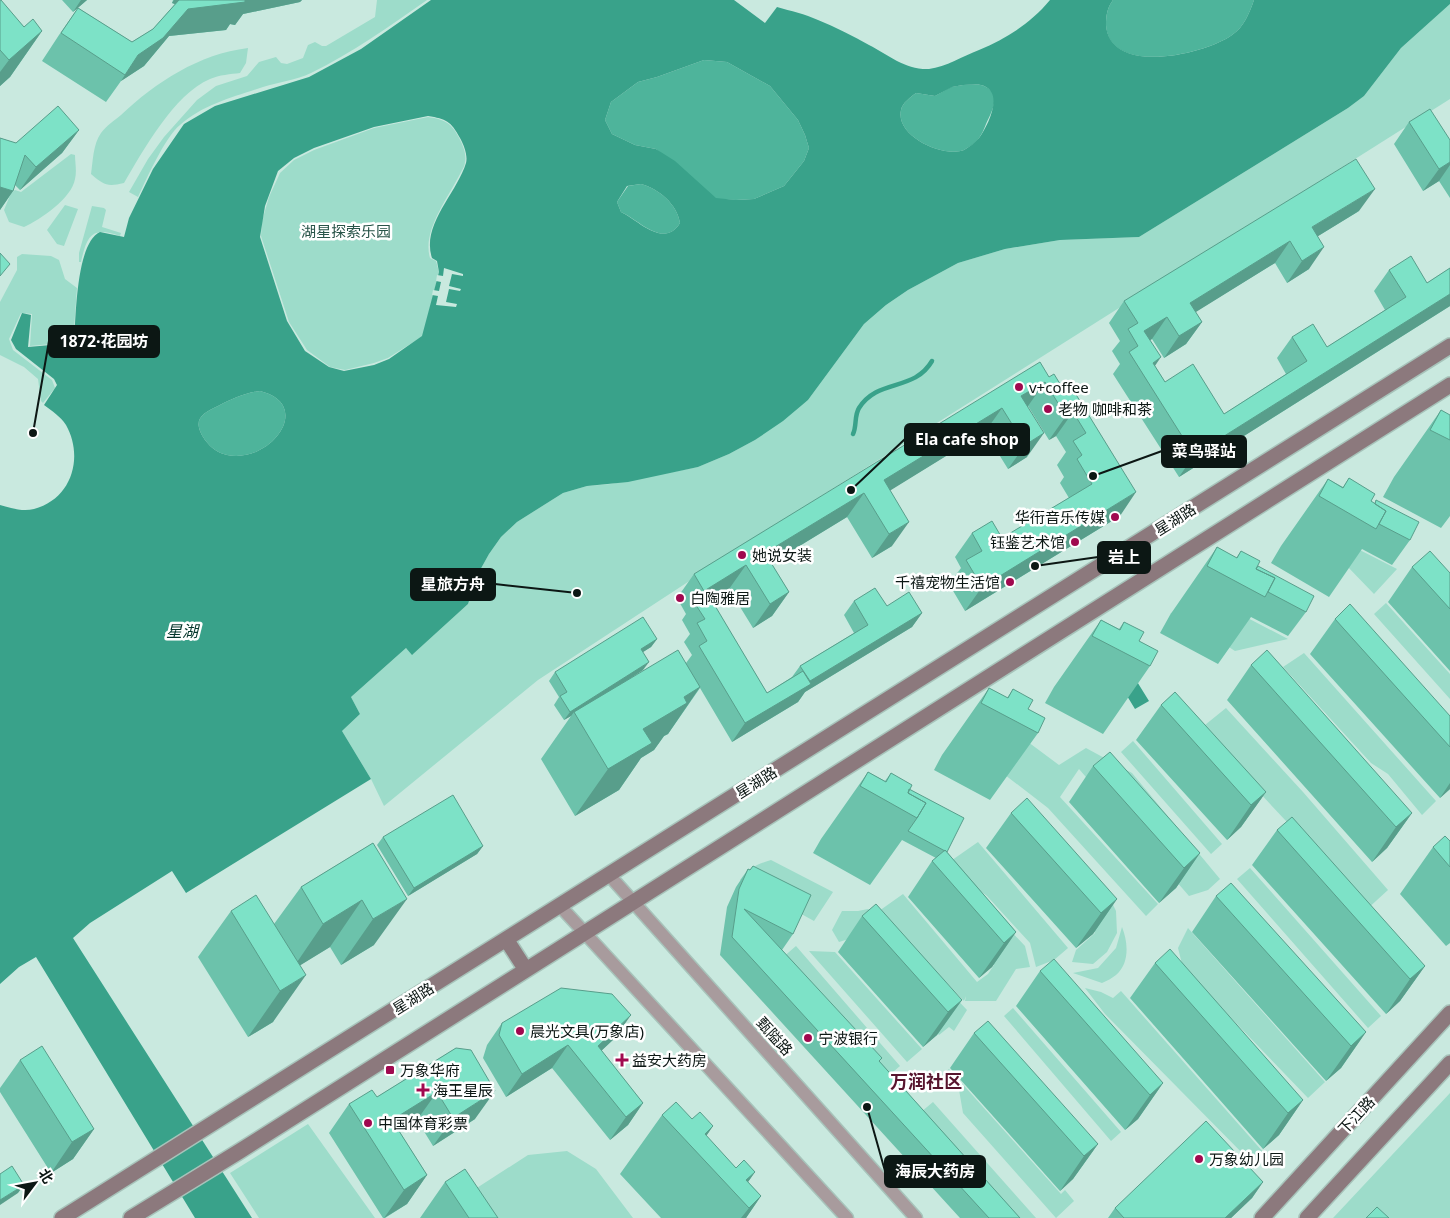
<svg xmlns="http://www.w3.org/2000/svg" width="1450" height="1218" viewBox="0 0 1450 1218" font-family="'Noto Sans','Noto Sans SC',sans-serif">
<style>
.green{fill:#9ddcca}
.forest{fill:#4eb49b}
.water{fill:#39a28a;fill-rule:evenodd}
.pier{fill:#c9e9df}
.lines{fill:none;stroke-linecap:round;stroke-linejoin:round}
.stream{stroke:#39a28a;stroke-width:4.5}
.street-casing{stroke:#a7c3ba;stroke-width:15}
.secondary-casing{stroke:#a7c3ba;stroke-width:18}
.street{stroke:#a89b9d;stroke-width:12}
.secondary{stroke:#8c797d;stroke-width:15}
.wall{fill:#6cc2ab}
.shaded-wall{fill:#589e8b}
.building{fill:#7de2c7;stroke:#589e8b}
.poi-dot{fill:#a0094f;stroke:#fff;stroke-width:2}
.labels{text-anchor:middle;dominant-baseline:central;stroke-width:5;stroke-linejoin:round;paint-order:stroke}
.park-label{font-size:15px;fill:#285449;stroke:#fff}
.poi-label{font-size:15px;fill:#0c1714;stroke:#fff;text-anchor:start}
.street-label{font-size:15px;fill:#0c1714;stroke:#fff}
.water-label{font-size:16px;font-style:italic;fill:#03342a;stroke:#fff}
.quarter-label{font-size:18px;font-weight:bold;fill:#57142d;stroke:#fff}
.leader{fill:none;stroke:#0c1714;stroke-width:2}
.callout-dot{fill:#0c1714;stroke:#fff;stroke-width:2}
.callout{fill:#0c1714;stroke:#0c1714;stroke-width:2}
.callout-label{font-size:16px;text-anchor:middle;font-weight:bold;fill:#fff}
</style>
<rect width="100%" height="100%" fill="#c9e9df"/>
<!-- green -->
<path class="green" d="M377,0H427C390,26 352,53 311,73C296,80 279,82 263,87C234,97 204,104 180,125C165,137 147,178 138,197L129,192L148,159L164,137L197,100L216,86L247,76L259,62L276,57L281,63L287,64L303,58L308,45L315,42L322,46H326L375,17Z
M1450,4V99L769,529L538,680L384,806L371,779L342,731L360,714L351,697L406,648L413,654L468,604L479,572L489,554L501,537L517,522L563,493L587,486L611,484L698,467L729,454L755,440L808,400L864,324L886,305L908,290L958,263L1005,249L1060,240L1139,237L1348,108L1364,96L1401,48Z
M248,48L246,63L240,73C231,74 219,75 210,79C174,94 143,151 124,183C107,187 104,185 91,174C93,161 93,144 101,133C106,126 115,120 121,115C156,82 199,54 248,48Z
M428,117C442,119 451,122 458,136C462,143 467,154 465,162C465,166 461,172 459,176C447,199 422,232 430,258L436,261L439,272L423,336L388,358L374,363L345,370L330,367L307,350L289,322L261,236L262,221L269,197L280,173L294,160L314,150L374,128Z
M71,154L75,155C75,162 77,171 75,179C72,198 40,220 24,227L9,222L4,210L11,193L15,190L21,192Z
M65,205L78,209L64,246L57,244L47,230Z
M92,206L104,208L106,210L102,227L121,233L120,236C92,226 87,235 81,262H79V253Z
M22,254L51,256L59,260L65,279L77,288L73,342L30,346L32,314L21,313L9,339L13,350L52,380L55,388L43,403L41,401L38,379L24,367L0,355V302L17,270V257Z
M1345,503L1357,524L1348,544L1397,569L1374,594L1346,565L1324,514Z
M1196,591L1288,639L1235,651L1212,636L1170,614Z
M1386,603L1450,674V699L1374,614Z
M1304,653L1436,801L1422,815L1388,774L1371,763L1283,667Z
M1226,708L1303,792L1388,890L1365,911L1286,821L1200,729Z
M1001,722L1059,765L1086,748L1132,773L1220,879L1208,890L1189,896L1079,769L1060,797L1158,904L1146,916L1048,808L961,741Z
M1133,741L1222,844L1211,854L1121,752Z
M1005,832L1103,884L1116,911L1117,933L1107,952L1093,964L1072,962L1076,950L1095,933Z
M978,842L1068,948L1054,960L1036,967L1030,943L987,896L945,865Z
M771,860L833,892L814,921L740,880C749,868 757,864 771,860Z
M1250,868L1381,1016L1368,1028L1237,879Z
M924,883L982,901L1025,946L1030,967L1016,969L996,1001H965L966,996L964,1001L879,911L903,894L977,982L988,974L994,965Z
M868,909L874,912L967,1010L954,1031L949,1027L939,1035L855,937L839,942L832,930L842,911H858Z
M1122,927C1128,942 1130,963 1116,975C1112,978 1107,981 1102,983L1073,973L1098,968L1116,948Z
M1188,928L1325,1082L1308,1098L1183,968L1178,948Z
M796,946L900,1066L879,1084L775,964Z
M809,951L835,952L922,1049L907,1062Z
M1085,988L1101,992L1113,998L1121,991L1264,1153L1253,1164L1105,1014Z
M1013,1008L1121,1132L1111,1141L1004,1016Z
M949,1069L1061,1194L1065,1190L1074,1201L1056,1218L963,1113L958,1084L944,1073Z
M1450,1093V1218H1333Z
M933,1102L1036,1218H1006L915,1117Z
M308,1124L375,1218H259L230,1173Z
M567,1151L596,1169L633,1218H486L469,1193L528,1155Z"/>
<!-- forest -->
<path class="forest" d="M1113,0H1254C1249,14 1244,27 1232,35C1206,54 1109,77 1106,25C1106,16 1107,8 1113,0Z
M704,60L727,62L770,86L798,120L805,135L809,148L804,161L784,186L754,199L736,200L716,199L656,149L635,145L612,134L605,120L611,102L638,82L657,77Z
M963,85C970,85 980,83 986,87C1002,95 991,113 986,124C984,129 982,134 979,138C976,143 969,147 964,150C943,158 895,136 901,110C902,103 911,97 916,93L935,96L951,87Z
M641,184C659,189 677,204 680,223C664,249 639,220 621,212L617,202L628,186Z
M260,391C314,404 272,464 227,455C218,453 211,448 205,440C192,421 200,414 218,406C232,399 244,393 260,391Z"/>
<!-- water -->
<path class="water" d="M431,0H734L765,23L777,7C791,11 805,14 818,20C835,27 853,36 869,45C888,55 906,70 929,69C946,67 963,56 979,50C1007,38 1030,24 1050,0H1113C1107,8 1106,16 1106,25C1110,77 1206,54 1232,35C1244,27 1249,14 1254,0H1450V4L1401,48L1364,96L1348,108L1139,237L1060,240L1005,249L958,263L908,290L886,305L864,324L808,400L783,421L755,440L729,454L698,467L628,482L587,486L563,493L517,522L501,537L489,554L479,572L468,604L412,655L406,648L351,697L360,714L342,731L371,779L186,893L172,871L90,923L73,938L252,1218H195L36,957L19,967L0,984V505C10,508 23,512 34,509C72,499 84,457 66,425C61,417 52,411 44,405L57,385L54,379L16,349L11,340L22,313L31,315L28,347L74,343C76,317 76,243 100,232L124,237L129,218L153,169L184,124L215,106L309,77L361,49ZM704,60L727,62L770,86L798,120L805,135L809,148L804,161L784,186L754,199L736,200L716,198L675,161L656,149L635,145L612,134L605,120L611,102L638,82L657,77ZM963,85C971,85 980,83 986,87C1003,96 987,127 979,138C975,143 969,147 964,150C943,158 895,136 901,110C902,103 911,97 916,93L935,96L952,87ZM428,116C446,119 451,121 460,138C464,145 468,156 466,163C457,193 421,225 432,258L437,261L439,272L422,336L389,359L374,365L344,371L329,367L305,351L287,321L260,237L265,206L278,171L294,158L314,148L374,127ZM641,184C659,189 677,204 680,223C664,249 638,220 621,212L617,202L627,186ZM260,391C314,404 272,464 227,455C218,453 211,448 205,440C192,421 200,414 218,406C232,399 244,393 260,391Z
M1123,659L1149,701L1135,709L1110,668Z"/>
<!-- pier -->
<path class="pier" d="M444,268L463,274V276L452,274L449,286L461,289L460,291L449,289L446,302L457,304L456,307L436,305L438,296L432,295L433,290L439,291L441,282L436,281L437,275L443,276Z"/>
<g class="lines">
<!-- stream -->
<path class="stream" d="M853,434C857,426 854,416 859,408C878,378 914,392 932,361"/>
<defs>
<path id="street" d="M609,875L916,1218
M560,906L847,1218"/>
<path id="secondary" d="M506,939L526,970
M62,1218L1450,346
M131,1218L240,1151L1450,385
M1262,1218L1450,1013
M1307,1218L1450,1063"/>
</defs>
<!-- street casing -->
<use href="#street" class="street-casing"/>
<!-- secondary casing -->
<use href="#secondary" class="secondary-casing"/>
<!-- street -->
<use href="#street" class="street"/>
<!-- secondary -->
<use href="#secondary" class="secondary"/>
</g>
<!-- wall -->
<path class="wall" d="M0,0L24,27L42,31L10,77L0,86Z
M62,0H87L73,12Z
M173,0H302L300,2L243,14L235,25L230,24L226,30L169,36L144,66L121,81L106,102L42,61L59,35L78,8L132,42L153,29L175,4L172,3Z
M1409,122L1450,140V198L1439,181L1423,191L1394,144Z
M79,130L62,153L20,190L15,185L13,191L0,210V138L16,143Z
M1359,211L1318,236L1309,269L1287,283L1275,263L1195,312L1202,322L1186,344L1164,358L1152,339L1150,340L1155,366L1165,382L1224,414L1286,374L1277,358L1292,337L1327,347L1385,310L1374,291L1389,270L1427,283L1450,268V306L1179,477L1113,374L1120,364L1112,351L1120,341L1109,323L1124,301Z
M1049,377L1065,392L1072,388L1120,516L965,611L949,584L961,568L955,557L972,533L1002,538L1069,498L1060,483L1064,477L1057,465L1066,452L1056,436L1049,440L1028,406H1027V457L1008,469L985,432L890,490L892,546L872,558L847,517L771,563L789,592L772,616L753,628L729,589L711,600L767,693L792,677L800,666L854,633L844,615L854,601L887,606L922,613L912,627L805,692L798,702L732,742L700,688L668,734L664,736L654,750L641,758L619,790L575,816L541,759L571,716L564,720L554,705L559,697L549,681L555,672L657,639L651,647L643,652V670L631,678L686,663L692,655L684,642L690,634L682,620L686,614L677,598L694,574Z
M1441,410L1450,440V516L1441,528L1383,497L1394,477Z
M1349,478L1371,501L1374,504L1376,500L1410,540L1392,565L1362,549L1329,597L1271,563L1281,546L1328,479L1343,487Z
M1217,547L1236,558L1241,551L1258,566L1306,612L1288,636L1251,617L1218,664L1160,633L1170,615Z
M1412,567L1450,573V671L1388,602Z
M1335,619L1450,716V789L1440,798L1310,654Z
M1101,620L1119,629L1124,622L1139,641L1150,666L1103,734L1045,703L1054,687Z
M1251,665L1412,813L1387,848L1372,862L1227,700Z
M989,688L1007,698L1013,689L1028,709L1038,733L990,800L934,770L942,755Z
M1161,705L1266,792L1241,827L1227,840L1136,740Z
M1093,766L1200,853L1176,888L1159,903L1069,802Z
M868,772L885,781L891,773L909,789L947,852L1016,932L992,967L979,978L908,897L932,861L936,858L902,840L870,885L813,853L821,839Z
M1011,813L1117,899L1093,934L1076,948L986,848Z
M1277,830L1425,966L1400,1001L1386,1014L1252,865Z
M383,837L483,846L477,854L408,896L377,845Z
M1450,841V943L1446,946L1400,894L1433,847Z
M373,843L374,945L341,965L330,947L300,965L273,1022L248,1037L198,957L231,911L274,924L301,887Z
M753,866L793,934L782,950L879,1061L1020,1218H960L720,955L727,907L736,887L748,869L750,870Z
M1216,896L1366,1032L1341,1068L1326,1081L1192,932Z
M862,916L962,1000L937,1035L923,1047L838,952Z
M1155,963L1303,1100L1279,1135L1263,1149L1130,998Z
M1040,971L1163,1083L1138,1119L1125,1130L1016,1006Z
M502,1023L615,1038L601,1051L643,1103L628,1125L610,1140L552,1068L506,1097L483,1058L487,1045Z
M974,1033L1098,1144L1073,1179L1060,1191L950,1068Z
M456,1048L475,1119L433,1146L417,1120L399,1131L427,1175L407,1204L385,1218H383L329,1133L349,1104L377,1097Z
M20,1060L94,1129L73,1159L51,1173L0,1092V1088Z
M662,1115L692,1119L713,1126L706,1136L736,1168L755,1172L748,1182L761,1196L746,1218H661L620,1174Z
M445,1182L498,1218H420Z
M1263,1182L1252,1198L1231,1218H1108L1115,1208Z"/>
<!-- shaded-wall -->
<path class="shaded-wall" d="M81,0H87L73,12Z
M174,0H302L300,2L243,14L235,25L230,24L226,30L169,36L144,66L121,81L138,55L188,9L172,3Z
M42,31L10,77L0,86V72L9,60Z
M79,130L62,153L20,190L36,167Z
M1450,162V165L1439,181L1423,191L1439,169Z
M0,187L13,191L0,210Z
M1375,189L1359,211L1297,249L1312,227Z
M1290,241L1275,263L1175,325L1190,303Z
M1324,247L1309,269L1287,283L1302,261Z
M1450,294V306L1179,477L1194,455Z
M1167,317L1152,339L1137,348L1144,331Z
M1202,322L1186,344L1164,358L1179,336Z
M1161,357L1146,379L1153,363Z
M1045,382L1028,406L1008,418L1021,396Z
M1002,408L985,432L870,503L884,480Z
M1073,412L1056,436L1049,440L1066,416Z
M1044,433L1027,457L1008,469L1025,445Z
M1136,492L1120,516L965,611L982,587Z
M864,493L847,517L752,575L765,553Z
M909,522L892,546L872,558L889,534Z
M746,565L729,589L698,608L695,603L704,591Z
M789,592L772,616L753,628L770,604Z
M922,613L912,627L805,692L798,702L732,742L745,723L810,681Z
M657,639L651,647L635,657L641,649Z
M649,662L643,670L575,714L574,712L571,716L564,720L570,712Z
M700,687L668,734L664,736L654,750L641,758L619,790L575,816L608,769L643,729L684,697Z
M1450,783V789L1440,798Z
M1266,792L1241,827L1227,840L1251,805Z
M1412,813L1387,848L1372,862L1396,827Z
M483,846L477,854L408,896L414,888Z
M1200,853L1176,888L1159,903L1184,868Z
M407,899L374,945L341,965L373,919Z
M1117,899L1093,934L1076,948L1101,913Z
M362,900L330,947L291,971L323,924Z
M1016,932L992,967L979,978L1004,943Z
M1425,966L1400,1001L1386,1014L1410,979Z
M306,975L273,1022L248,1037L280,991Z
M962,1000L937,1035L923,1047L948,1012Z
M631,1015L615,1038L585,1066L598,1046Z
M1366,1032L1341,1068L1326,1081L1351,1046Z
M568,1045L552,1068L506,1097L522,1074Z
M1163,1083L1138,1119L1125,1130L1150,1095Z
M495,1091L475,1119L433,1146L453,1118Z
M437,1092L417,1120L376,1146L392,1120Z
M1303,1100L1279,1135L1263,1149L1288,1113Z
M643,1103L628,1125L610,1140L626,1117Z
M713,1126L696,1151L705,1134Z
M94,1129L73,1159L51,1173L72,1142Z
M1098,1144L1073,1179L1060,1191L1084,1156Z
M755,1172L738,1196L746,1180Z
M427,1175L407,1204L384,1218L404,1190Z
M1263,1182L1252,1198L1231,1218H1225Z
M24,1185L18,1193L0,1205V1200Z
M761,1196L746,1218H741L749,1208Z"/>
<!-- building -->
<path class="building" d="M0,0H1L24,27L33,19L42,31L9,60L0,50Z
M179,0H245V2L188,9L163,38L138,55L125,75L61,33L78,8L132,42L153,29Z
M58,106L79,130L36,167L25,155L13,191L0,187V138L16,143Z
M1430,109L1450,140V162L1439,169L1409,122Z
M1356,159L1375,189L1312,227L1324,247L1302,261L1290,241L1190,303L1202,322L1179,336L1167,317L1144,331L1161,357L1153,363L1165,382L1193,364L1224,414L1307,361L1292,337L1313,324L1327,347L1406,297L1389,270L1411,256L1427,283L1450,268V294L1194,455L1129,352L1138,346L1128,329L1138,323L1124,301Z
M0,253L10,264L0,276Z
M1040,362L1049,377L1054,374L1065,392L1072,388L1136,492L982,587L966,560L982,551L972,533L992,521L1002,538L1092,484L1077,459L1082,455L1073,441L1086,433L1073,412L1066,416L1045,382L1021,396L1044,433L1025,445L1002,408L884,480L909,522L889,534L864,493L765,553L789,592L770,604L746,565L704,591L694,574Z
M1441,410L1450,415V440L1430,430Z
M1349,478L1375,494L1371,501L1386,511L1376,529L1319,496L1328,479L1343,488Z
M1376,500L1419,522L1410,540L1379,524L1386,511L1375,504Z
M1217,547L1237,558L1241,551L1260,561L1256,569L1275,578L1265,597L1207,566Z
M1430,551L1450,573V609L1412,567Z
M1258,566L1314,596L1306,612L1268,592L1275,578L1256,569Z
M875,588L887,606L909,592L922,613L810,681L800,666L868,625L854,601Z
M708,594L767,693L803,671L811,684L745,723L699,646L707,641L697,623L705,619L694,602Z
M1350,604L1450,716V747L1335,619Z
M643,617L657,639L641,649L649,662L570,712L560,696L567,692L555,672Z
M1101,620L1120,630L1124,622L1144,632L1139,641L1158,651L1150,666L1092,636Z
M678,650L700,687L684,697L687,703L643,729L652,743L608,769L574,712Z
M1267,650L1412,813L1396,827L1251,665Z
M989,688L1008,698L1013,689L1033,700L1028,709L1045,718L1038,733L981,703Z
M1175,692L1266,792L1251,805L1161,705Z
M1110,752L1200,853L1184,868L1093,766Z
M868,772L886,782L891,773L912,785L908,793L926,803L917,818L860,786Z
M909,789L964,818L947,852L945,850V851L908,831L917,818L926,803L908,793Z
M453,795L483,846L414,888L383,837Z
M1027,798L1117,899L1101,913L1011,813Z
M1292,817L1425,966L1410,979L1277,830Z
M1445,836L1450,841V867L1433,847Z
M373,843L407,899L373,919L362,900L323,924L301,887Z
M945,850L1016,932L1004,943L932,861Z
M753,866L811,895L793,934L744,909L882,1058L879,1061L1020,1218H989L732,937L739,889L748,869L750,870Z
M1231,883L1366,1032L1351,1046L1216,896Z
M256,895L306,975L280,991L231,911Z
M876,904L962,1000L948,1012L862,916Z
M1170,949L1303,1100L1288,1113L1155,963Z
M1054,959L1163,1083L1150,1095L1040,971Z
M561,988L612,994L631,1015L598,1046L643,1103L626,1117L568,1045L522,1074L499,1035L502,1023Z
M988,1021L1098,1144L1084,1156L974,1033Z
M42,1046L94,1129L72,1142L20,1060Z
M456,1048L471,1050L495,1091L453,1118L437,1092L392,1120L427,1175L404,1190L349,1104L372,1090L377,1097Z
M676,1102L692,1119L700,1112L713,1126L705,1134L736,1168L744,1160L755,1172L746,1180L761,1196L749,1208L662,1115Z
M1206,1121L1263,1182L1225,1218H1124L1115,1208Z
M12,1166L24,1185L0,1200V1174Z
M465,1169L498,1218H469L445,1182Z
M1377,1207L1389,1218H1366Z"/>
<!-- markers -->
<g class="poi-dot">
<circle cx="1019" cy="387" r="5"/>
<circle cx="1048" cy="409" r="5"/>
<circle cx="1115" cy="517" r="5"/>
<circle cx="1075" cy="542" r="5"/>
<circle cx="742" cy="555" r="5"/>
<circle cx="1010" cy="582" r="5"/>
<circle cx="680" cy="598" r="5"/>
<circle cx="520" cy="1031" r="5"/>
<circle cx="808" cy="1038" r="5"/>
<path d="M619.5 1052.5h5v5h5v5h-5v5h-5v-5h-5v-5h5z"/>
<rect x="385" y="1065" width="10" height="10" rx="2.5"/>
<path d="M420.5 1082.5h5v5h5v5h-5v5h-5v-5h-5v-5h5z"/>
<circle cx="368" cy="1123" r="5"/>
<circle cx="1199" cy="1159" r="5"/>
</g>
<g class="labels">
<!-- park labels -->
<g class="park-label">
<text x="346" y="231">湖星探索乐园</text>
</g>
<!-- poi labels -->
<g class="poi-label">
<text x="1029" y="387">v+coffee</text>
<text x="1058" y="409">老物 咖啡和茶</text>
<text x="1105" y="517" text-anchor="end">华衎音乐传媒</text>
<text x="1065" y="542" text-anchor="end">钰鉴艺术馆</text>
<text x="752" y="555">她说女装</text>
<text x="1000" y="582" text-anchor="end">千禧宠物生活馆</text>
<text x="690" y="598">白陶雅居</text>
<text x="530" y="1031">晨光文具(万象店)</text>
<text x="818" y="1038">宁波银行</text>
<text x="632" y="1060">益安大药房</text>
<text x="400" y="1070">万象华府</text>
<text x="433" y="1090">海王星辰</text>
<text x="378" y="1123">中国体育彩票</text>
<text x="1209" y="1159">万象幼儿园</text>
</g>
<!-- street labels -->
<g class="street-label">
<text transform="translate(1175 519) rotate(-32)">星湖路</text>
<text transform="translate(756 782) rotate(-32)">星湖路</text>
<text transform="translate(413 998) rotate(-32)">星湖路</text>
<text transform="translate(775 1036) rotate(48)">甄隘路</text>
<text transform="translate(1356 1115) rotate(-47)">下江路</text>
</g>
<!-- water labels -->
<g class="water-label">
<text x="182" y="631">星湖</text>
</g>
<!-- quarter labels -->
<g class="quarter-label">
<text x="926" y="1081">万润社区</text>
</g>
</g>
<!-- callouts -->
<path class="leader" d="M33 433L49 341M851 490L905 439M1093 476L1162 451M1035 566L1098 557M577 593L495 584M867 1107L885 1171"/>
<g class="callout-dot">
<circle cx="33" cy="433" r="5"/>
<circle cx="851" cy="490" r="5"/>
<circle cx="1093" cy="476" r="5"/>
<circle cx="1035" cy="566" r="5"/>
<circle cx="577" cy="593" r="5"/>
<circle cx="867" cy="1107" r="5"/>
</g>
<g class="callout">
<rect x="49" y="326" width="110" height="31" rx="5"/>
<rect x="905" y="424" width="124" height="31" rx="5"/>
<rect x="1162" y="436" width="84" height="31" rx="5"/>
<rect x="1098" y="542" width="52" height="31" rx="5"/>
<rect x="411" y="569" width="84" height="31" rx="5"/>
<rect x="885" y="1156" width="100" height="31" rx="5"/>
</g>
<g class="callout-label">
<text x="104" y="347">1872·花园坊</text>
<text x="967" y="445">Ela cafe shop</text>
<text x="1204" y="457">菜鸟驿站</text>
<text x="1124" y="563">岩上</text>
<text x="453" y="590">星旅方舟</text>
<text x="935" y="1177">海辰大药房</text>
</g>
<!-- north arrow -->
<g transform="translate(35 1183) rotate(58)" stroke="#ffffff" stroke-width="4" paint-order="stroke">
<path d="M0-4L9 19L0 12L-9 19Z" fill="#0c1714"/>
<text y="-8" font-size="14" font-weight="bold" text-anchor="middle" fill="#0c1714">北</text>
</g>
</svg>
